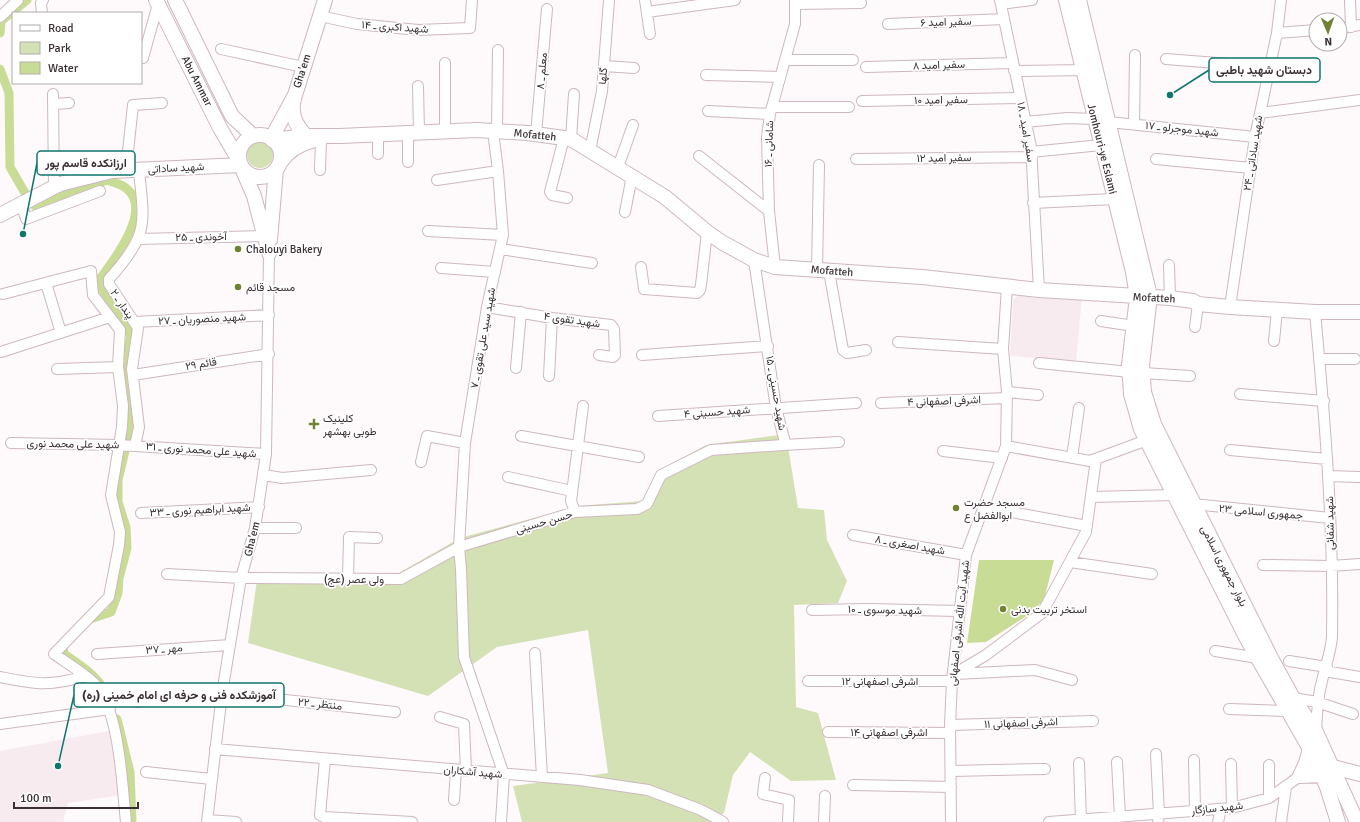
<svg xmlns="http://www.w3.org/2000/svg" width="1360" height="822" viewBox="0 0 1360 822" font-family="Signika,Vazirmatn,sans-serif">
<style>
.built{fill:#f8ebef}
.green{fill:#d4e1b5}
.water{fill:#c9dc95}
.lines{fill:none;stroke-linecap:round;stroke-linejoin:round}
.canal{stroke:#c9dc95;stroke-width:9}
.street-casing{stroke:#ceb7be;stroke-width:12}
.secondary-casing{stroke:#ceb7be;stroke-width:16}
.street{stroke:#fff;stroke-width:10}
.secondary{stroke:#fff;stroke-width:14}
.poi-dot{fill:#718333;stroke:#fff;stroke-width:1.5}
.labels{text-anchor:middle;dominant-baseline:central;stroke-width:3.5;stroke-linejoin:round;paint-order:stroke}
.street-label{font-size:11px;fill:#3a3033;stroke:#fff}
.poi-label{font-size:11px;fill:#3a3033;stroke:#fff;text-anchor:start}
.leader{fill:none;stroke:#0f766e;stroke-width:1.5}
.callout-dot{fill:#0f766e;stroke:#fff;stroke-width:1.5}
.callout{fill:#fff;stroke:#0f766e;stroke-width:1.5}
.callout-label{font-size:12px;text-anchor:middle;font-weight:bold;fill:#3a3033}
</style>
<rect width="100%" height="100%" fill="#fef9fb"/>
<!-- built -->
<path class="built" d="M1022,292L1082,297L1076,361L1010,356L1013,300Z
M109,731L122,795L68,803L63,822H0V751Z"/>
<!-- green -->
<path class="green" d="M247 155a13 13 0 1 1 26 0a13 13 0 1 1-26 0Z
M786,434L798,508L824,510L827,540L847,581L838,603L794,605L796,707L818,713L836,780L791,781L750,752L733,775L724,813L713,822H522L513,786L608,773L588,630L497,647L428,696L248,643L258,573L397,574L460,538L578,506L643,501L658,471L706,445Z"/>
<!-- water -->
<path class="water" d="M979,560H1054L1044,600L1025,617L986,642L967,643Z"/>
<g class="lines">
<!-- canal -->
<path class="canal" d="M0,33L1,21L27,0
M0,69L9,93L10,167L25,193
M34,205L35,206L107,180C113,182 122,184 127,189C153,210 114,260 100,279L102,289L124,320L131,336L124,366L123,382L127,396L130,430L118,480V502L126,527L127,548L119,578L118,593L111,612L87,620
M67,641L63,644L64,654C85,668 102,679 111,703
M117,719L130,772L132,822"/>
<defs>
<path id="street" d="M645,0L650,34
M1000,0L1031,147L1039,290
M1350,0L1351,27
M795,4L861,3
M1001,4L1032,0
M647,12L735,0
M42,13L41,3L43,0
M320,16L357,24L418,30L470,28L472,0
M0,17L18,0
M888,24L1004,19
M1340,28L1360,25
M1277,33L1316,30
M221,49L303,67
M141,57L143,58L158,4
M1166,59L1268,67
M785,60H853
M445,63V131
M604,66L634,68
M866,67L1012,63
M1014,71L1090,70
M706,75L780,77
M418,86L419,133
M53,94L54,187
M862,101L1019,98
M53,104L69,103
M772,107H849
M708,111L770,114
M1260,113L1360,100
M1025,122L1067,118L1095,119
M1109,122L1255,137
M1134,124L1135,55
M493,131L498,171L503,235L487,307L465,443L459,547L461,569L464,657L504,775L501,822
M497,131L498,50
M408,133V162
M536,134L547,9
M378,135V154
M564,138L550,192L552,195L567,198
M571,139L574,94
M590,151L602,91L609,0
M1031,152L1101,145
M699,156L769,211
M856,159L1032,157
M1156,159L1251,168
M618,167L633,125
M126,170L133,105L162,103
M320,170L321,140
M437,180L498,171
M21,203L26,219L100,191
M1033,203L1114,199
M625,212L632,176
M428,231L503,235
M138,239L265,236
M501,249L592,263
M1169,265L1170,298
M641,267L644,289L697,293L700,290L701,285L707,232
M775,267L769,211L767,137L770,114L795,24V0
M441,268L495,272
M817,270L819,165
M829,271L843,350L847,353L866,350
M46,283L61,333
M3,294L91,271L93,295L120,330L118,367L123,406L122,427L111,495L120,532L119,545L109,597L54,654C67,663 82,672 94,683C120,709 122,786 126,822
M487,307L552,318L611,325L614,329L615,355L613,357L599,355
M1230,307L1255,137L1277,33L1281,0
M1315,312C1325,420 1334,529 1332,637C1331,652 1325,667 1322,681C1317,698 1317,715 1316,732
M1101,321L1134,326
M135,322L269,315
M1195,327L1198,304
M1274,341L1277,310
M898,342L1003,349
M1,352L110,317
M642,355L768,346
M1320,359H1355
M1039,363L1130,372
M516,368L521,312
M57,369L118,367
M1143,373L1190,376
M133,375L269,354
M549,376L552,318
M1007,392L1038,395
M1240,394L1324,401
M881,403L1007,398
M658,416L856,403
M521,436L639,457
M11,443L119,445L266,454
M783,445L839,442
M135,446L139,427L132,369L138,328L109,284V279C119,268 132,252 138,238C147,218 140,190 139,169
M1006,446L1090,461L1147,440
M1230,450L1327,459
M943,451L1002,458
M1072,458L1079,408
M421,462L427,436L465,443
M264,475L282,478L371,470
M1328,476L1360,477
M508,477L572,491
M1091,497L1174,495
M1193,504L1330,518
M984,507L1087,526
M575,512L571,501L583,406
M141,513L259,507
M255,528H296
M853,535L966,555
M1070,562L1152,574
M1263,565L1331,566L1360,564
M167,574L241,578L401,579L459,547L575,512L637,509L647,504L661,475L711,450L783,445L785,442L776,408L754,260
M348,579L349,537L377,538
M812,610L868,609L959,611
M1215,651L1258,658
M535,653L542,777
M97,654L230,645
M1289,661L1327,667
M1325,671L1360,677
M954,674L986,655L1042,613L1086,532L1096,459
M956,674L1035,670L1072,680
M0,677C36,684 49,687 85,676
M808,681H952
M1293,698L1317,702L1353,714
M137,702L188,693H222L395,712
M1229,709L1288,711
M440,717L464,724L466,771
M0,724L110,709
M950,725L1093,721
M828,732L950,733
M215,749L580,780L648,790L701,810L723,822
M1156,754L1159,814L1158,822
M325,759L320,815L324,817L412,822
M1194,760L1195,811
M1117,762L1120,817
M1079,763L1081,820
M1231,764L1232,808
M951,771L1045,769
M146,772L211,779
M765,778L763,794L789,800L788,822
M853,785L951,787
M1269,798V765
M454,800L456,770
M207,820L236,822
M207,822L222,693L241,578L255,528L266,454L269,253
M824,822L825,796
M951,822L950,725L952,681L966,555L1006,446L1007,392L1003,349L1007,287
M1049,822L1232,808L1269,798L1300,776
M1218,822L1221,809
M1281,822L1286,787"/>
<path id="secondary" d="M156,0L220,128L240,162
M175,0L232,116L253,136
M1066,0L1133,272L1137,297L1129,365L1131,394L1141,429L1247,639L1310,749L1327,787L1338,822
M1079,0L1150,296L1142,365L1144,392L1154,424L1271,658L1293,698L1316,732L1357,822
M294,99C290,113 296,126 306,136
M239 156a21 21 0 1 1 42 0a21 21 0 1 1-42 0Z
M271,139L295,95L325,0
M272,140L306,136H340L477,130L528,133L571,139L665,197L707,232L723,243L754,260L775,267L922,277L1039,290L1170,298L1193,301L1198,304L1230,307L1315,312H1360
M279,164C288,151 298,144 312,141
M242,168L254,196L269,253
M0,215L60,184L112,171L241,165
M270,240L276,169
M1310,749L1306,763L1300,776L1322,775
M1333,767L1360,774"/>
</defs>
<!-- street casing -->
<use href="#street" class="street-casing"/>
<!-- secondary casing -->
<use href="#secondary" class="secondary-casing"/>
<!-- street -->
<use href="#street" class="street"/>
<!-- secondary -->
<use href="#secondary" class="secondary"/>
</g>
<!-- markers -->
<g class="poi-dot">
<circle cx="238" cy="249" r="4"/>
<circle cx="238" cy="287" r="4"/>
<path d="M312 418h4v4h4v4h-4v4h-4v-4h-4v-4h4z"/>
<circle cx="956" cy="508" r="4"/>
<circle cx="1003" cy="609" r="4"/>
</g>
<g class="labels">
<!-- street labels -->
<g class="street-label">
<text transform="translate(946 22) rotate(-2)">سفیر امید ۶</text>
<text transform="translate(395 27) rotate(4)">شهید اکبری ـ ۱۴</text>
<text transform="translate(939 65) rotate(-2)">سفیر امید ۸</text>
<text transform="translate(302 71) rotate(-72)">Gha'em</text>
<text transform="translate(542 71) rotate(-85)">معلم ـ ۸</text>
<text transform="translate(603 76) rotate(-85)">گلها</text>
<text transform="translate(197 81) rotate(63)">Abu Ammar</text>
<text transform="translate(941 100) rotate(-1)">سفیر امید ۱۰</text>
<text transform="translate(1182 129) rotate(6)">شهید موجرلو ـ ۱۷</text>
<text transform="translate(1026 132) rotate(80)">سفیر امید ـ ۱۸</text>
<text transform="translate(535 135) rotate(6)">Mofatteh</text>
<text transform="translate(769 144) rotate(-88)">شامانی ـ ۱۶</text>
<text transform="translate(1102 149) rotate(76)">Jomhouri-ye Eslami</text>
<text transform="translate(1253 153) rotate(-81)">شهید ساداتی ـ ۲۴</text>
<text transform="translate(944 158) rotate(-1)">سفیر امید ۱۲</text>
<text transform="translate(176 168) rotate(-3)">شهید ساداتی</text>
<text transform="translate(201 237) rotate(-1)">آخوندی ـ ۲۵</text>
<text transform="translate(832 271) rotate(4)">Mofatteh</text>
<text transform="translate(1154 298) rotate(3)">Mofatteh</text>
<text transform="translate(122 304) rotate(56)">پندار ـ ۲</text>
<text transform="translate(202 319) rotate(-3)">شهید منصوریان ـ ۲۷</text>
<text transform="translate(572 320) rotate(8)">شهید تقوی ۴</text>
<text transform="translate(483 338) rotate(-80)">شهید سید علی تقوی ـ ۷</text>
<text transform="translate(201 364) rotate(-9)">قائم ۲۹</text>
<text transform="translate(776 393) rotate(80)">شهید حسینی ـ ۱۵</text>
<text transform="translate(944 401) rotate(-2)">اشرفی اصفهانی ۴</text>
<text transform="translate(717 412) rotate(-4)">شهید حسینی ۴</text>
<text transform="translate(73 444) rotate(1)">شهید علی محمد نوری</text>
<text transform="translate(201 450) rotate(4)">شهید علی محمد نوری ـ ۳۱</text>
<text transform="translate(200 510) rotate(-3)">شهید ابراهیم نوری ـ ۳۳</text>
<text transform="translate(1261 512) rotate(5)">جمهوری اسلامی ۲۳</text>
<text transform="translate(544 522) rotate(-16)">حسن حسینی</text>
<text transform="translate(1330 523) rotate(-91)">شهید شفائی</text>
<text transform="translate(252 539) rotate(-76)">Gha'em</text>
<text transform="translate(910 545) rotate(10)">شهید اصغری ـ ۸</text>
<text transform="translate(1224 566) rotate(63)">بلوار جمهوری اسلامی</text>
<text x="354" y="579">ولی عصر (عج)</text>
<text transform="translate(885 610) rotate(1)">شهید موسوی ـ ۱۰</text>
<text transform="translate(959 623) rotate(-84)">شهید آیت الله اشرفی اصفهانی</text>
<text transform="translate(164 649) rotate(-4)">مهر ـ ۳۷</text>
<text x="880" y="681">اشرفی اصفهانی ۱۲</text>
<text transform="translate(320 704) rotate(6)">منتظر ـ ۲۲</text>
<text transform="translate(1021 723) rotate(-2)">اشرفی اصفهانی ۱۱</text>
<text x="889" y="732">اشرفی اصفهانی ۱۴</text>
<text transform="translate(473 772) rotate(5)">شهید آشکاران</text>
<text transform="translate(1217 808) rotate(-6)">شهید سازگار</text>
</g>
<!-- poi labels -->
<g class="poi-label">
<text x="246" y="249">Chalouyi Bakery</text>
<text x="246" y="287">مسجد قائم</text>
<text x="323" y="418">کلینیک<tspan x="323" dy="13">طوبی بهشهر</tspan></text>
<text x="964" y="502">مسجد حضرت<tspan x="964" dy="13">ابوالفضل ع</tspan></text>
<text x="1011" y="609">استخر تربیت بدنی</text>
</g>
</g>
<!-- callouts -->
<path class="leader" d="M1170 95L1209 70M23 234L37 163M58 766L74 695"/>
<g class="callout-dot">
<circle cx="1170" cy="95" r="4"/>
<circle cx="23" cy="234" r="4"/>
<circle cx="58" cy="766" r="4"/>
</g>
<g class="callout">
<rect x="1209" y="58" width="111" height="24" rx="4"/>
<rect x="37" y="151" width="98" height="24" rx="4"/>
<rect x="74" y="683" width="210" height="24" rx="4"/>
</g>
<g class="callout-label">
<text x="1264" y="74">دبستان شهید باطبی</text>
<text x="86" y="167">ارزانکده قاسم پور</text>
<text x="179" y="699">آموزشکده فنی و حرفه ای امام خمینی (ره)</text>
</g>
<!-- legend -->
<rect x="12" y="12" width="130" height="72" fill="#ffffff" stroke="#b0acad"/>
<rect x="20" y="25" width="20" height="6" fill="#ffffff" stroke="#b0acad"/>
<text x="48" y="32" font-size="12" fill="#3a3033">Road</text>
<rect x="20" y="42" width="20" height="12" fill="#d4e1b5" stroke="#b0acad"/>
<text x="48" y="52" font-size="12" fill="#3a3033">Park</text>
<rect x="20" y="62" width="20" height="12" fill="#c9dc95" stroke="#b0acad"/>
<text x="48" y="72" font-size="12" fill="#3a3033">Water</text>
<!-- north arrow -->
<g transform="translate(1328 32) rotate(178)"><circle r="19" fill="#ffffff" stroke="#b0acad"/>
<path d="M0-3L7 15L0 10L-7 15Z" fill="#718333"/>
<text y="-6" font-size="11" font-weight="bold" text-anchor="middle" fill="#3a3033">N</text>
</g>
<!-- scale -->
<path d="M14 802v6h124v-6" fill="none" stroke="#3a3033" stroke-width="2"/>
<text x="20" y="802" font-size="12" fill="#3a3033" stroke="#ffffff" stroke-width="3" paint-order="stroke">100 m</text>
</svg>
